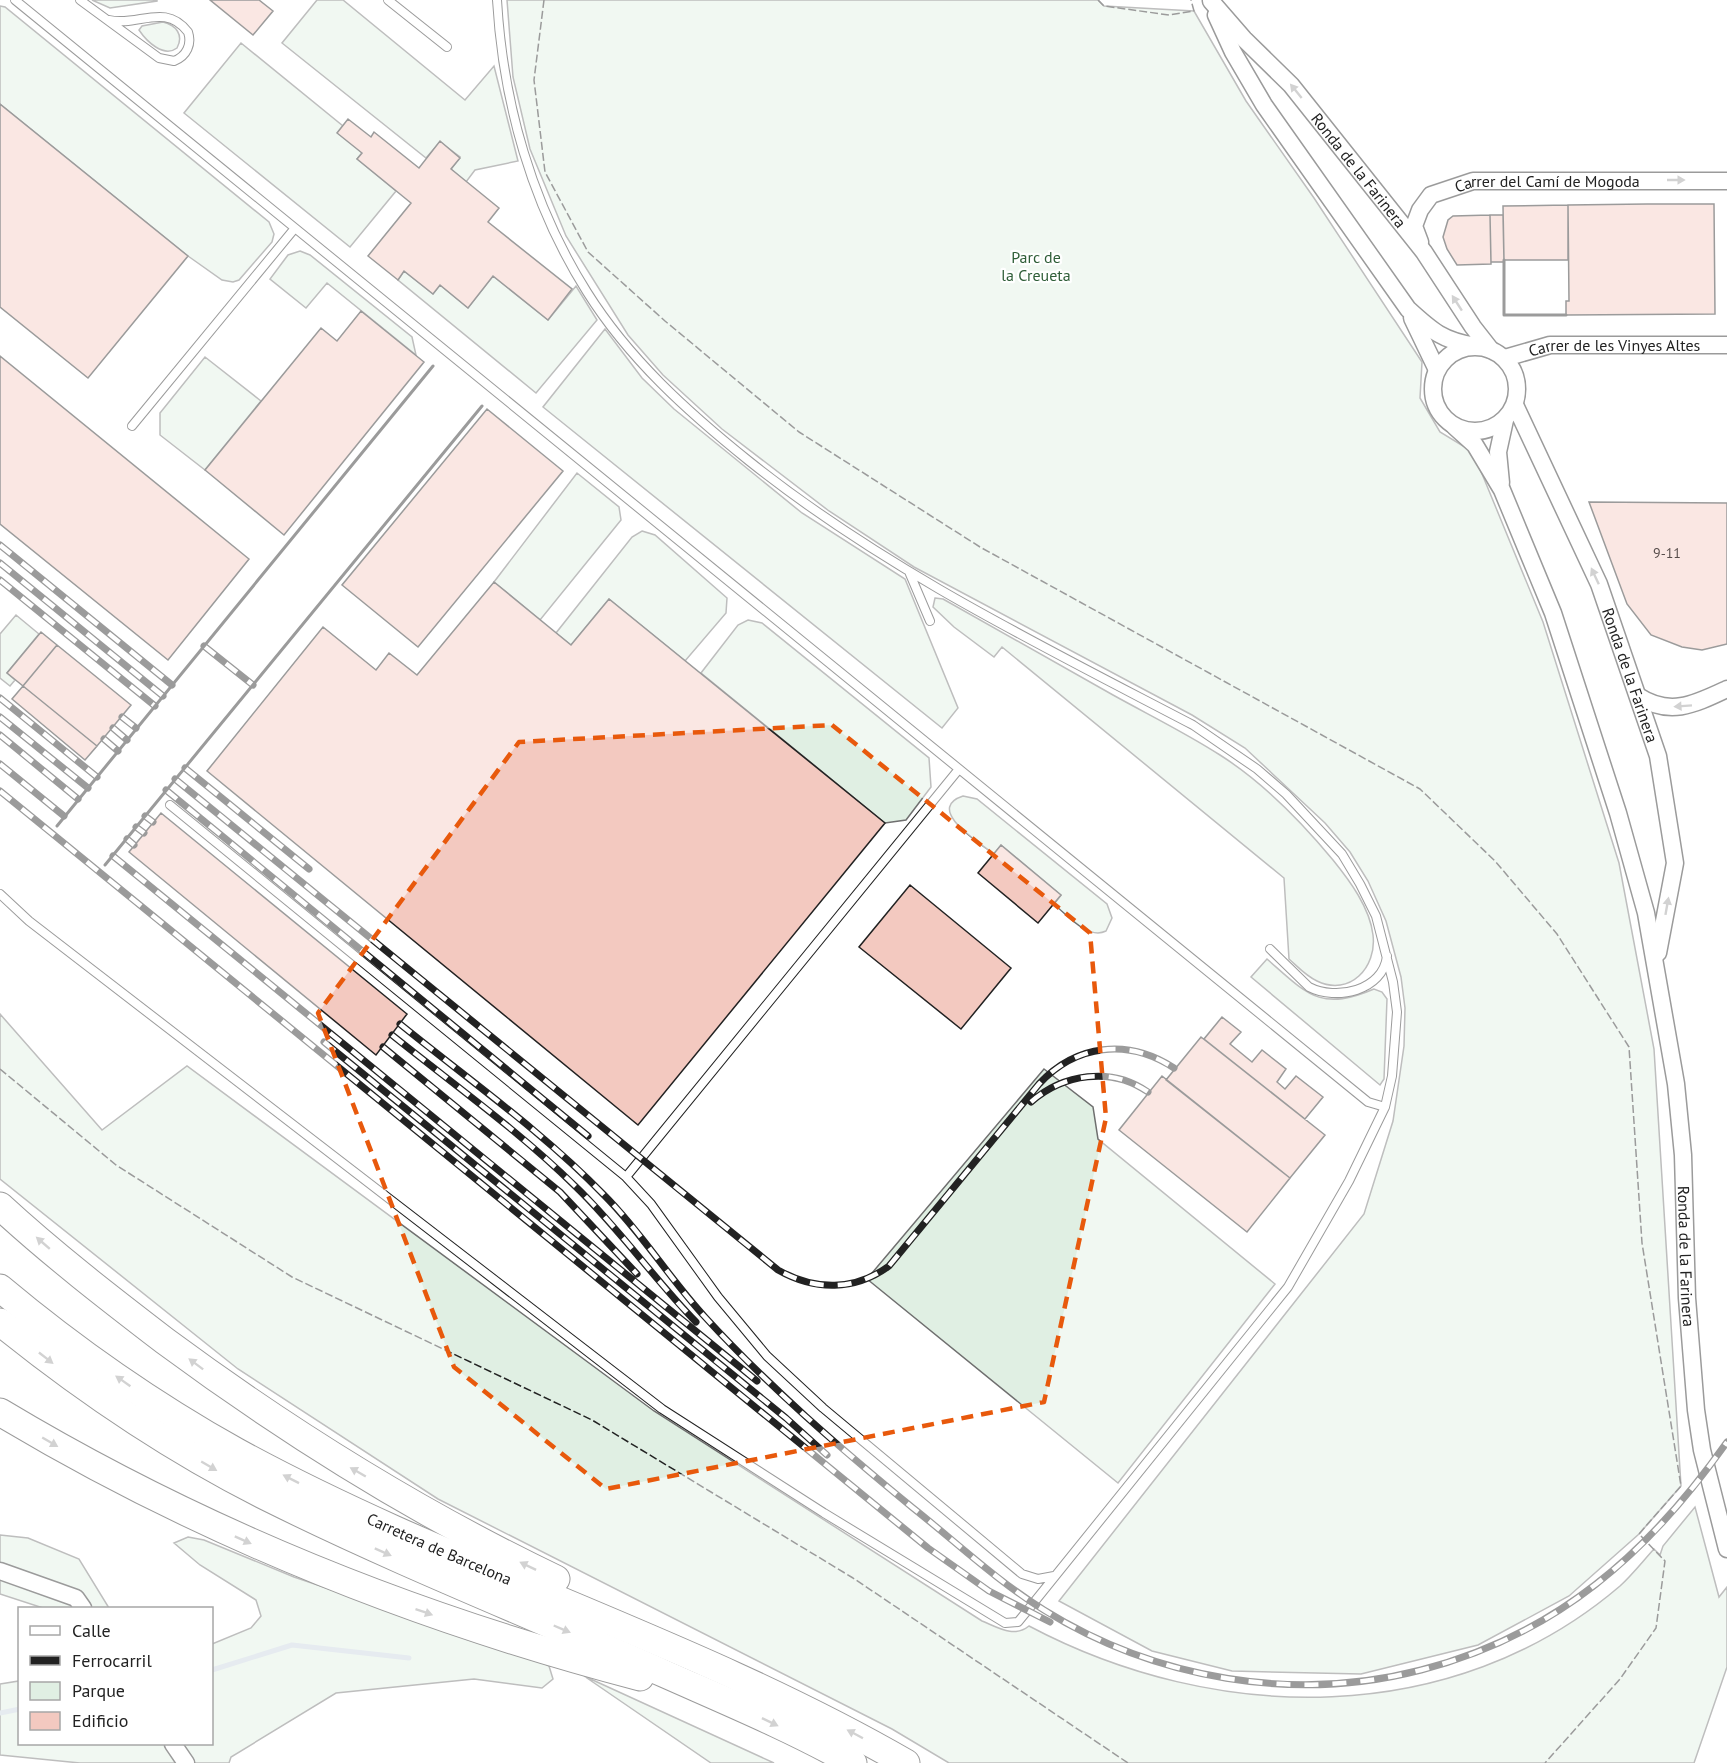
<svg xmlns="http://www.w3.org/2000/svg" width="1727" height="1763" viewBox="0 0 1727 1763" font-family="'PT Sans',sans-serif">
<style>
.green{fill:#e0efe3;stroke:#6f6f6f;stroke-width:1.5}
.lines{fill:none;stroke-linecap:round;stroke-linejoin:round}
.stream{stroke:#c7d3dd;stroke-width:5}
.building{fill:#f3c9c0;stroke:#222;stroke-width:1.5}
.service-casing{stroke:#222;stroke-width:10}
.minor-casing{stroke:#222;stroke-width:19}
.trunk-casing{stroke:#222;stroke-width:29}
.service{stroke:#fff;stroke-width:8}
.minor{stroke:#fff;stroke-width:16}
.trunk{stroke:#fff;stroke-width:27}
.rail-casing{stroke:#222;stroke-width:7}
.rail{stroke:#fff;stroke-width:4.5;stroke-dasharray:14;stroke-linecap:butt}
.fence{stroke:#222;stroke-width:1.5;stroke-dasharray:8 3;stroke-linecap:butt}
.wall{stroke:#222;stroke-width:3}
.oneway{fill:#9c9c9c}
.marked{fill:none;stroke:#e8590c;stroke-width:4.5;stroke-dasharray:12 8;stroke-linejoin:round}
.labels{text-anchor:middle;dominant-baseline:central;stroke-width:4.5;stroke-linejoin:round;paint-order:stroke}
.number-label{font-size:14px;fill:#564c4a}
.street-label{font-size:16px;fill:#222;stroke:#fff}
.park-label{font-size:16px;fill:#2f5e38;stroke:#fff}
</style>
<rect width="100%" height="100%" fill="#fff"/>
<!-- green -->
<path class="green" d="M92,0H157V1L110,8Z
M317,0H343L465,100L494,66L518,161L475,170L466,182L451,169L460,157L440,142L426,158L282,43Z
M507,0H1098L1104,6L1194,11L1246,101L1314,198L1422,362L1420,398L1440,432L1473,452L1543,622L1619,863L1654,1049L1681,1486L1639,1534L1569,1596L1478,1645L1361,1674L1232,1671L1152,1651L1059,1601L1364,1214L1393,1121L1404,1046L1405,1008L1401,977L1386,921L1368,881L1350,852L1325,823L1245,748L1192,715L914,567L829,511L722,429L663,375L628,335L566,236L530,149L513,77Z
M0,6L5,7L269,222L274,234L272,242L239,280L233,282L222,280L188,256L0,104Z
M163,22C176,25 184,35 177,48C164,58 147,42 139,30L142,26Z
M241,43L343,126L362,153L357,159L396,191L350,247L184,113Z
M300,251L310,255L412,337L416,355L327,283L306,308L270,279L288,255Z
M404,271L433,294L440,285L468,308L493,276L548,320L576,286L597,320L536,393L398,280Z
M605,329L642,378L674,409L802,513L905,579L958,708L942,728L543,407Z
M205,357L261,401L205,470L160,435V413Z
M577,473L619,507L621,520L540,620L494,582Z
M642,531L655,535L727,598L726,613L685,661L609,599L571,645L556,633L632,537Z
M935,598L943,599C1000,631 1057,663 1113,695C1149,715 1186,733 1220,755C1264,783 1300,820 1333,860C1350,881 1370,908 1373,935C1377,967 1350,997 1317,981C1306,976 1298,967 1289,959L1284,878L1002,647L994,657L954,627L933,607Z
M16,615L39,634L7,673L15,680L10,686L0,678V634Z
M748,620L762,623L929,758L931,787L906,820L885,823L701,673L738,625Z
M963,796L977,799L1107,904L1112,918L1106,931C1088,940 1067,915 1054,904L1061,895L1001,845L994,854C980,843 924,809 963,796Z
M1267,959C1307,994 1320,1012 1374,989L1382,992L1387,999L1384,1079L1380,1085L1251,977Z
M0,1014L102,1130L187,1066L654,1411L982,1621C999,1628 1014,1638 1029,1626C1216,1725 1453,1729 1620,1586C1632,1575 1643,1561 1654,1549L1660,1555L1663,1546L1695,1507L1719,1597L1727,1587V1667L1694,1763H949L892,1729L438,1499L238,1369L0,1179Z
M1044,1069L1093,1107L1098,1139L1275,1284L1118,1483L867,1279Z
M0,1535L28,1538L79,1559L109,1608H43L0,1594Z
M188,1537L204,1540L294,1577L536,1659L549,1666L553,1679L542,1688L474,1679L336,1693L231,1757L229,1763H80L0,1755V1684L19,1681L20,1744H212V1644L251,1628L261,1616L256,1600L200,1565L174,1543Z
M584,1676L774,1763H711Z"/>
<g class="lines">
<!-- stream -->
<path class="stream" d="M212,1670L292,1645L409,1658
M0,1713L20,1709"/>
</g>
<!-- building -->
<path class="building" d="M210,0H259L273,11L253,35Z
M0,104L188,256L88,378L0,307Z
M348,119L371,137L374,132L419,168L440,141L460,158L451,169L499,208L488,222L572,289L548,320L493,276L468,308L440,285L433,294L404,271L398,280L368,256L411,203L357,159L362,153L337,133Z
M1647,204H1714L1715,314L1566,315V301H1569L1568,205Z
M1568,205V260H1504L1503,206Z
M1490,215H1503L1504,262H1491Z
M1490,215L1491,264L1457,265L1447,249L1443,237L1448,220L1453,216Z
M361,311L424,362L284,535L205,470L321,328L337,341Z
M0,356L249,559L168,660L0,524Z
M487,409L563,471L418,647L342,585Z
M1589,502L1727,503V644L1702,650L1682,647L1651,635L1627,604Z
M494,582L571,645L609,599L885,823L638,1125L207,771L323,627L376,670L389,653L417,675Z
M41,632L57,645L23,686L7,673Z
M57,645L131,705L97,746L23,686Z
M23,686L97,746L85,760L12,699Z
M161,813L407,1014L376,1055L129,852Z
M1001,845L1061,895L1038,923L978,873Z
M910,885L1011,968L961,1029L859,947Z
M1222,1017L1241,1032L1230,1044L1252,1062L1262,1050L1286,1069L1277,1082L1285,1089L1296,1076L1323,1097L1305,1119L1204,1039Z
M1201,1037L1325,1135L1290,1178L1166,1080Z
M1162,1076L1290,1178L1247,1232L1119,1130Z"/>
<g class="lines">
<defs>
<path id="service" d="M15,0L1368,1102L1385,1107
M80,0L159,58L174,61C187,56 192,44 188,32C165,2 138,27 109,20
M388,0L447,47
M132,426L295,228
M910,574L930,621
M959,769L626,1177L651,1204L718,1297L767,1356L823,1408L1022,1574L1038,1579L1054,1576
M170,805L626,1177
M0,894L29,921L662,1409L824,1513L1005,1623L1018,1622L1027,1611L1288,1287L1349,1181L1385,1107L1392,1076L1397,1012L1393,982L1376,916L1360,884L1342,854L1286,794L1257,769L1193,725C1040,645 884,569 749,461C688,412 629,359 587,292C532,205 503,103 497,0
M1270,949L1309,987C1336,1001 1383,991 1387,956"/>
<g id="minor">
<path id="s1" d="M1211,1L1244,39L1291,85L1424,252L1473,327L1491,350"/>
<path d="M1216,15L1233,52L1264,105L1408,309C1432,331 1443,341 1476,346"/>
<path id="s2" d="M1420,242L1414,226L1420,210L1431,195L1473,181H1727"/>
<path d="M1412,318L1437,370"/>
<circle cx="1475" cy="389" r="42"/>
<path id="s3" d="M1505,358L1550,345H1727"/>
<path id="s4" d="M1515,405L1599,584L1658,756L1675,863L1658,953"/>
<path id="s5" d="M1455,427L1475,445L1502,490L1553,613L1618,813L1646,913L1676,1084L1683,1155L1687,1298L1696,1410L1702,1450L1727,1549"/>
<path d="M1501,483L1498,452L1505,420"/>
<path d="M1638,696C1670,717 1695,704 1727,689"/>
<path d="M0,1571L76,1598L83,1608"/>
<path d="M173,1744L186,1763"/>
</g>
<g id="trunk">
<path d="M0,1206C52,1254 109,1298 165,1341C288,1432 418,1513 556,1579"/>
<path id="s6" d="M0,1288C74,1350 153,1405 237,1452C453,1570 693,1640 906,1763"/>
<path d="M0,1322C84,1390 174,1451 271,1499C400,1563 534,1616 665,1674C728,1702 793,1729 853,1763"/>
<path d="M0,1412C200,1532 415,1618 640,1677"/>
</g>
</defs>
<!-- service casing -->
<use href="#service" class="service-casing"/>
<!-- minor casing -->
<use href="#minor" class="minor-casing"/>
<!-- trunk casing -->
<use href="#trunk" class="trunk-casing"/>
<!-- service -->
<use href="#service" class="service"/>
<!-- minor -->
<use href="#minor" class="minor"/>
<!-- trunk -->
<use href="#trunk" class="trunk"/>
<defs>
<path id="rail" d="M0,545L172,685
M0,563L163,696
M0,580L155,706
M204,646L253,685
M0,698L97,777
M0,717L88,788
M122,717L136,728
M113,728L127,740
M0,735L78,799
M104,739L118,751
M0,764L64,816
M185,768L309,869
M175,779L778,1270C815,1291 855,1291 889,1266L1039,1084C1076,1044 1128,1038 1174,1068
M166,790L588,1136
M0,791L928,1548L989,1591L1050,1622
M145,816L153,822
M136,827L144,833
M127,839L134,845
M113,856L757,1381
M400,1024C469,1080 543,1132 604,1195C642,1233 669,1278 705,1317C769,1387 840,1448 913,1508C956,1542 997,1581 1044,1610C1155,1679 1294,1703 1421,1670C1556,1635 1648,1554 1727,1442
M392,1035C453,1084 519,1131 575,1186C619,1228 654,1279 696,1322
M324,1042L786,1418L827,1455
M383,1047L560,1192L637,1274
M1031,1102C1063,1074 1111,1066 1148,1092"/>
</defs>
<!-- rail casing -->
<use href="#rail" class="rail-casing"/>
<!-- rail -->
<use href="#rail" class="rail"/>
<!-- fence -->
<path class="fence" d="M544,0L534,80L545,172L588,252L665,321L799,432L980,547L1420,789L1495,861L1557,934L1629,1047L1642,1243L1681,1486L1639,1534L1665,1561L1656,1628L1620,1679L1545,1763
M1098,0L1104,6L1169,15L1194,11L1191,0
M0,1069L116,1165L292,1277L592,1420L853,1578L1128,1763"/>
<!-- wall -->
<path class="wall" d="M1504,260V315H1566
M57,826L433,366
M105,865L482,406"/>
</g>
<!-- one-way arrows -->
<defs><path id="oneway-solid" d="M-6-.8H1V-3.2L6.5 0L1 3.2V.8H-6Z" transform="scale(1.5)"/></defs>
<g class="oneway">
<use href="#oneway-solid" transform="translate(1296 91) rotate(-129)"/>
<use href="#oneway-solid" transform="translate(1676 180)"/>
<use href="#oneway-solid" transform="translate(1457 303) rotate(-123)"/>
<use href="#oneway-solid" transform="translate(1595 576) rotate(-115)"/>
<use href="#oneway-solid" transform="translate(1683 706) rotate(176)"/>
<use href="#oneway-solid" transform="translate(1667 906) rotate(-80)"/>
<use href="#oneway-solid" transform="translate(43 1243) rotate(-139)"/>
<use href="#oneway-solid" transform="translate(46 1358) rotate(38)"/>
<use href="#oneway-solid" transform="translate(196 1364) rotate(-143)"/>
<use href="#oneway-solid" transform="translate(123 1381) rotate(-145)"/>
<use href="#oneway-solid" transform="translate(50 1442) rotate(30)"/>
<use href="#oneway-solid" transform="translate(209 1466) rotate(30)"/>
<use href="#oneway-solid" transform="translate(358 1472) rotate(-150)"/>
<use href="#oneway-solid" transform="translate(291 1479) rotate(-153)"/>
<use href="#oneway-solid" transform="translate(243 1540) rotate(24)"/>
<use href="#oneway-solid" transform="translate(383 1552) rotate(24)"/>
<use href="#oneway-solid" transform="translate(528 1566) rotate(-154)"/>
<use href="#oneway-solid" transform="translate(424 1612) rotate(19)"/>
<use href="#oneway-solid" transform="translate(562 1629) rotate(23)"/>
<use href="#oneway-solid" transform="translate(770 1722) rotate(26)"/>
<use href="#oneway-solid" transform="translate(855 1734) rotate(-152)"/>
</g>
<!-- marked area -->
<path d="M0 0H1727V1763H0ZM832,725L1090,933L1106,1118L1044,1402L606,1489L454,1367L318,1013L519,742Z" fill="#fff" fill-opacity=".55" fill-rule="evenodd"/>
<path class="marked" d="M832,725L1090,933L1106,1118L1044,1402L606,1489L454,1367L318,1013L519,742Z"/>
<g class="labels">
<!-- number labels -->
<g class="number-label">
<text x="1667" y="553">9-11</text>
</g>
<!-- street labels -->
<g class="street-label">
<text stroke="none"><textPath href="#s1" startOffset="225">Ronda de la Farinera</textPath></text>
<text stroke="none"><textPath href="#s2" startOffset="171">Carrer del Camí de Mogoda</textPath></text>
<text stroke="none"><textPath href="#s3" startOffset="111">Carrer de les Vinyes Altes</textPath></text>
<text stroke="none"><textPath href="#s4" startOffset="294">Ronda de la Farinera</textPath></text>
<text stroke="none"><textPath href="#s5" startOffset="873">Ronda de la Farinera</textPath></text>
<text stroke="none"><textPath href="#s6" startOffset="513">Carretera de Barcelona</textPath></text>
</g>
<!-- park labels -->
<g class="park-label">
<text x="1036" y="257">Parc de<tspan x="1036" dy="18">la Creueta</tspan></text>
</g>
</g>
<!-- legend -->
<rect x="18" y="1607" width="195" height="138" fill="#ffffff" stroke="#a7a7a7" stroke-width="1.5"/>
<rect x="30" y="1626" width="30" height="9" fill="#ffffff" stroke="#a7a7a7" stroke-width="1.5"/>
<text x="72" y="1637" font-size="18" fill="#222222">Calle</text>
<rect x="30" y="1656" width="30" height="9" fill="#222222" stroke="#a7a7a7" stroke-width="1.5"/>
<text x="72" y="1667" font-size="18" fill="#222222">Ferrocarril</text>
<rect x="30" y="1682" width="30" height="18" fill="#e0efe3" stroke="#a7a7a7" stroke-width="1.5"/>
<text x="72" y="1697" font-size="18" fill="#222222">Parque</text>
<rect x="30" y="1712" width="30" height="18" fill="#f3c9c0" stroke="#a7a7a7" stroke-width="1.5"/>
<text x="72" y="1727" font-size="18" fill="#222222">Edificio</text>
</svg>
